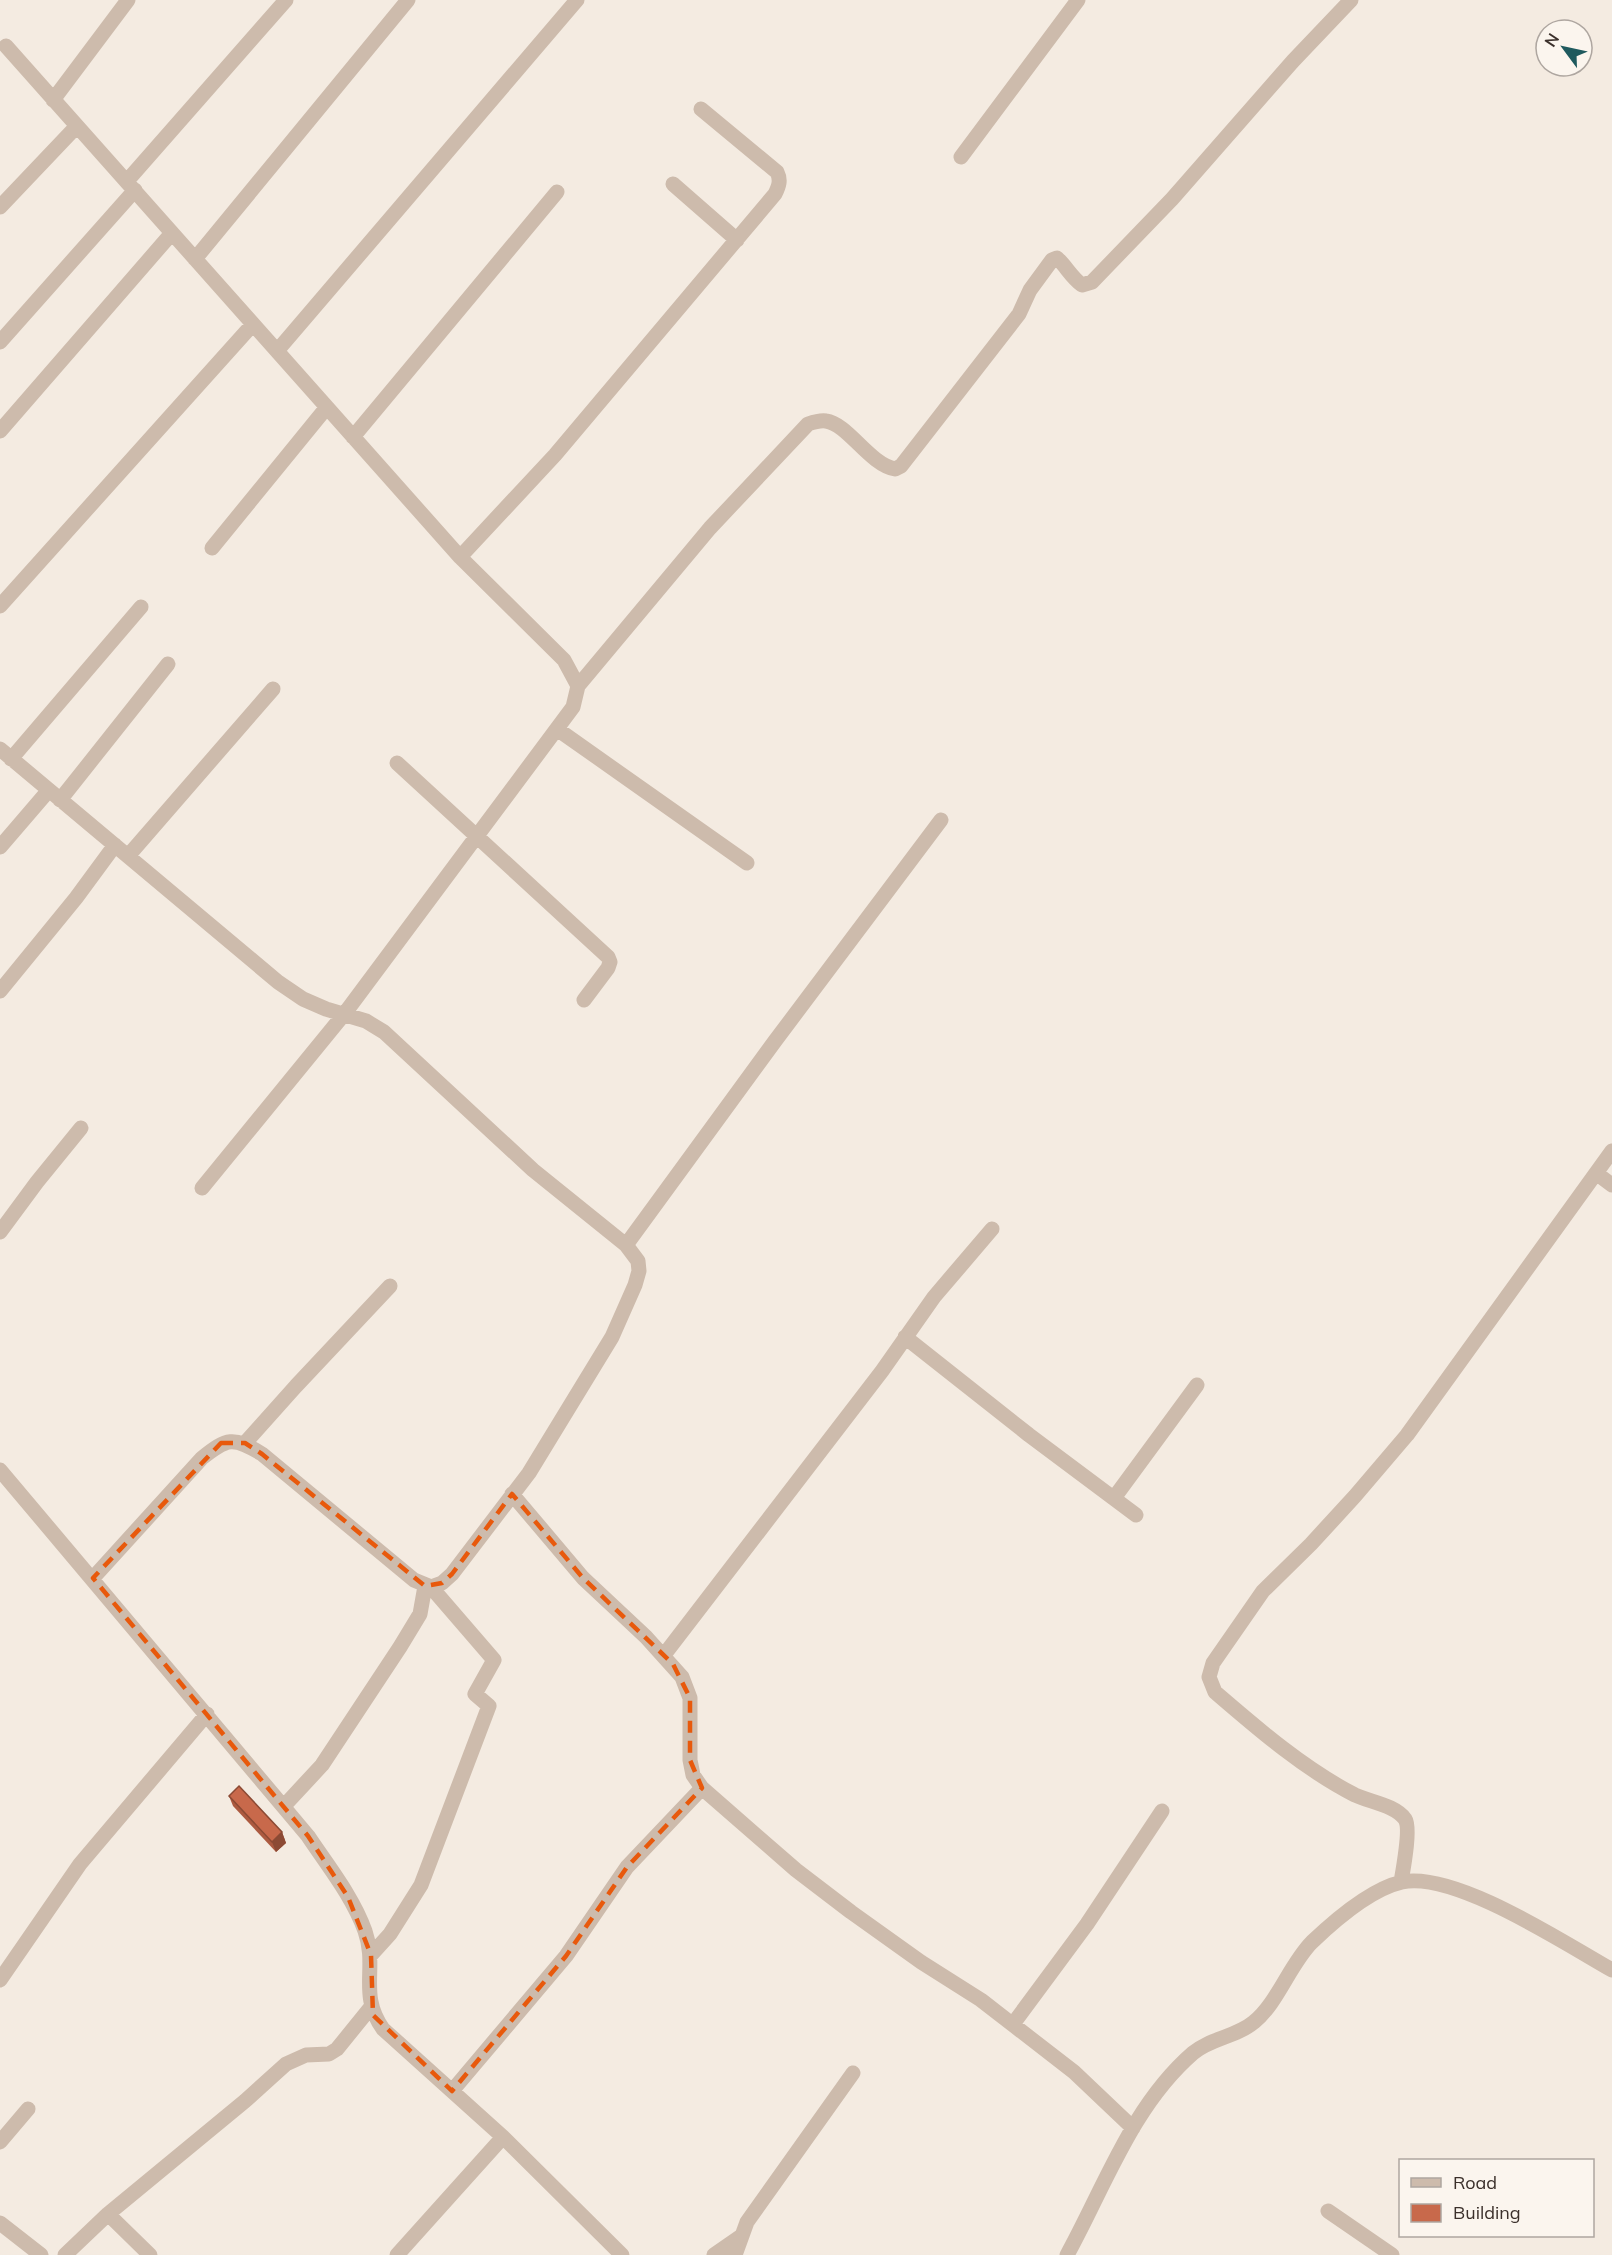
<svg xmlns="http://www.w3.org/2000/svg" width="1612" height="2255" viewBox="0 0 1612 2255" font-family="Mulish,sans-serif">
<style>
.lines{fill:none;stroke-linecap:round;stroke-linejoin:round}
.minor{stroke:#cdbbac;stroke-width:15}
.wall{fill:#ac5a40}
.shaded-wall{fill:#8c4a34}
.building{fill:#c8694b;stroke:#8c4a34;stroke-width:1.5}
.marked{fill:none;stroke:#e8590c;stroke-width:4.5;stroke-dasharray:12 8;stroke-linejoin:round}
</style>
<rect width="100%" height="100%" fill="#f4ebe1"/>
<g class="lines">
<!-- minor -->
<path class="minor" d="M6,46L460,557L564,660L578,686L573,707L345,1013L202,1188
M53,100L128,0
M961,157L1078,0
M127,181L286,0
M673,184L737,240
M0,207L76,127
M195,259L408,0
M0,342L135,190
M277,351L577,0
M0,431L172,233
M353,437L557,192
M212,548L327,407
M460,557L555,455L775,194C779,186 781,180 777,172L701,109
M0,606L253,324
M578,686L710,528L808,424C814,422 820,420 826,421C848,424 869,464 895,469L901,466L1019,314L1030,290L1052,260L1057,258C1066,266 1071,277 1082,285L1092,282L1172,199L1293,61L1351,0
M557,729L747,863
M0,749L278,982L303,999L326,1009L366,1021L384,1032L533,1170L626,1245L638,1261L639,1271L635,1285L612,1337L529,1473L452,1574L442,1583L431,1587L414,1580L262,1454C233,1436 227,1438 202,1458L93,1578
M11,759L141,607
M397,763L608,957L610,962L608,968L584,1000
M60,800L168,664
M0,847L49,790
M128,856L273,689
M0,991L76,898L115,845
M1596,1173L1612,1185
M0,1232L37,1182L81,1128
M626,1245L775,1041L941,820
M905,1337L1029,1435L1136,1515
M245,1443L296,1386L390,1286
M0,1470L308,1836C328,1866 353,1897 365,1931C378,1968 358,1994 383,2029L503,2137L622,2255
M512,1494L583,1578L646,1637L682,1677L690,1698V1760L693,1775L702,1788L796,1870L851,1912L921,1962L981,2000L1074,2072L1133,2128
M1114,1498L1197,1385
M664,1655L882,1371L934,1297L992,1229
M284,1806L322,1765L400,1647L420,1614L425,1586
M1401,1882C1403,1870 1411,1828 1405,1819C1395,1805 1370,1802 1355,1795C1304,1769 1258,1729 1215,1692L1209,1677L1213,1663L1263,1591L1311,1544L1355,1496L1407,1435L1612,1151
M371,1955L390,1934L421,1885L489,1706L475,1694L494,1660L431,1587
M0,1980L80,1864L207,1714
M1013,2024L1087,1924L1162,1811
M452,2091L566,1956L627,1867L702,1788
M0,2142L28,2109
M1328,2211L1392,2255
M108,2214L150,2255
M0,2223L41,2255
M65,2255L108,2214L245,2101L286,2064L306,2055L329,2054L337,2049L371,2007
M397,2255L503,2137
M714,2255L740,2237
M735,2255L747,2222L853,2073
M1067,2255C1105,2186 1132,2106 1193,2053C1211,2038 1236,2037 1254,2022C1277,2004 1290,1964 1312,1942C1334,1921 1371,1889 1402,1882C1455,1871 1564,1943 1612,1970"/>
</g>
<!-- wall -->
<path class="wall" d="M229,1796L282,1832L286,1843L276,1852L233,1806Z"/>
<!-- shaded-wall -->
<path class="shaded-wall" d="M282,1832L286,1843L276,1852L272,1842Z"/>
<!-- building -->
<path class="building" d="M239,1786L282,1832L272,1842L229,1796Z"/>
<!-- marked area -->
<path class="marked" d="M221,1443H245L262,1454L425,1586L442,1583L452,1574L512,1494L583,1578L673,1664L690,1698V1760L702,1788L627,1867L566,1956L452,2091L373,2015L371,1955L348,1897L308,1836L93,1578Z"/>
<!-- legend -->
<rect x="1399" y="2159" width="195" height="78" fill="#fbf5ee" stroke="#aea6a0" stroke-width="1.5"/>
<rect x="1411" y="2178" width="30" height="9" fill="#cdbbac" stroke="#aea6a0" stroke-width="1.5"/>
<text x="1453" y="2189" font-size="18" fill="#3b302b">Road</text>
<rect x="1411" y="2204" width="30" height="18" fill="#c8694b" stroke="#aea6a0" stroke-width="1.5"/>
<text x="1453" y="2219" font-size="18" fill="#3b302b">Building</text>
<!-- north arrow -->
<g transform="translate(1564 48) rotate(303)"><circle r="28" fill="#fbf5ee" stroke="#aea6a0" stroke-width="1.5"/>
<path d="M0-4.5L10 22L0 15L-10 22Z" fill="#1f5a5e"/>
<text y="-9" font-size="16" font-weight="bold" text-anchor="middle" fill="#3b302b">N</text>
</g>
</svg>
